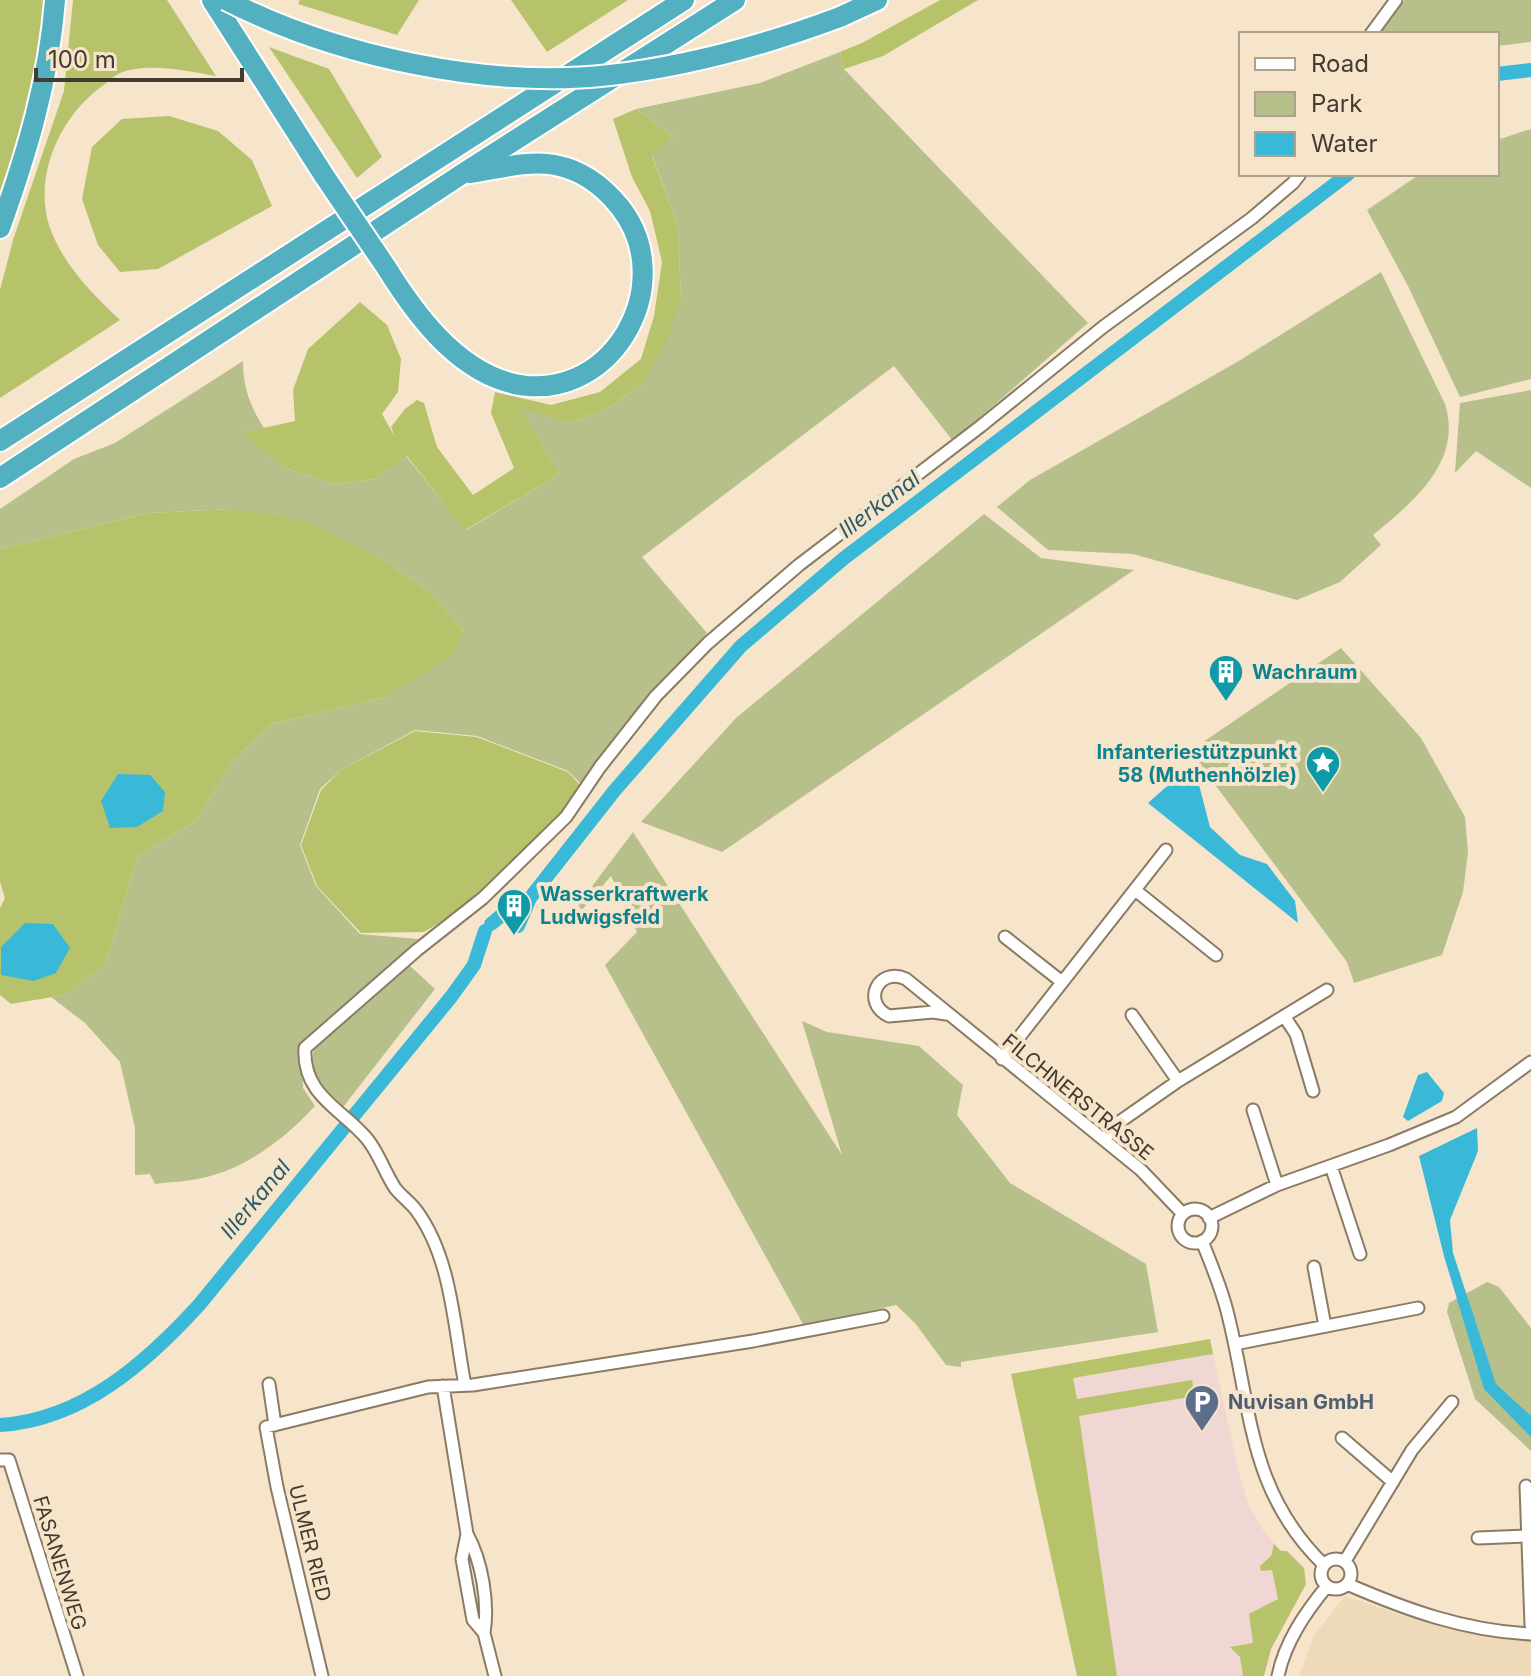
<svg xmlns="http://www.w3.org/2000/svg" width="1531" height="1676" viewBox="0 0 1531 1676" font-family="Inter,sans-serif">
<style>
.built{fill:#eed9b9}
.industrial{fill:#f1d7d3}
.green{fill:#b7c08b}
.forest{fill:#b7c36a}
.water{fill:#3ab8d7}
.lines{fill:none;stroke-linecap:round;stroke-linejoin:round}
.canal{stroke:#3ab8d7;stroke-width:14}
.minor-casing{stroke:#8b7b64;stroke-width:15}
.trunk-casing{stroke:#fff;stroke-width:24}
.minor{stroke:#fff;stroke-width:11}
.trunk{stroke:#52b0c0;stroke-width:20}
.trunk-bridge-casing{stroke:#fff;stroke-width:24;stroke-linecap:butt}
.trunk-bridge{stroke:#52b0c0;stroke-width:20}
.labels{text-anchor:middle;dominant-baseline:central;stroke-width:8;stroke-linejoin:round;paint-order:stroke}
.culture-label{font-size:20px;font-weight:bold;fill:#0d838f;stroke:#f7e5cb;text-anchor:start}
.street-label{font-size:20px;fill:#423b30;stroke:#f7e5cb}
.service-label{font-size:20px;font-weight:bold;fill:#4e5e75;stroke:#f7e5cb;text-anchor:start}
.water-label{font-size:22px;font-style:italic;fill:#295c69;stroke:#f7e5cb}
</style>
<rect width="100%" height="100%" fill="#f7e5cb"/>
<!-- built -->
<path class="built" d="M1345,1596L1408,1617L1492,1635L1531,1637V1676H1299L1315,1634Z"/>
<!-- industrial -->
<path class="industrial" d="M1213,1354L1239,1473L1248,1503L1262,1529L1281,1551H1287L1304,1568L1306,1584L1271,1649L1264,1676H1117L1072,1378Z"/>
<!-- green -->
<path class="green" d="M1405,0H1531V42L1497,46V34H1380Z
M840,52L844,69L1088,323L953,441L894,366L642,557L707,633L655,691L583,786L568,771L477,736L415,730L341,770L320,789L300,845L316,886L360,934L418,939L302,1046L303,1088L315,1106C283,1141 240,1173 192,1180C180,1182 167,1182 155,1184L150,1174L135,1175V1128L120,1062L85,1023L51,997L64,995L105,965L138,855L195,822L233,760L272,724L385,697L464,632L429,591L380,558L231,509L149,513L0,549V509L74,459L115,443L243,361C243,387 250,406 264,428L242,433L287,469L336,484L374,479L406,456L466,530L560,474L519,408L572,423L613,405L642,384L681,297L678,226L652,155L673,136L636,109L760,83Z
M1531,129V379L1460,397L1408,286L1367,210L1420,174H1497V140Z
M1381,272L1445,404C1463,462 1413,502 1373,535L1381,545L1340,582L1297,600L1133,554L1048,550L997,507L1030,480L1237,362Z
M1531,390V488L1476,451L1455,473L1460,403Z
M984,514L1041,558L1134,570L722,852L641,822L736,718Z
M1341,648L1421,738L1465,817L1468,853L1463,892L1442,955L1354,983L1347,962L1190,751Z
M633,832L842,1155L802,1021L827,1032L919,1046L963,1085L957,1115L1010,1183L1146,1264L1158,1332L961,1362V1367L946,1365L915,1323L896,1305L804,1326L605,965L637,932L611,876L582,910L578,905Z
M408,964L435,989L340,1111C322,1088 303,1073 317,1042Z
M1487,1282L1499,1287L1531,1328V1451L1475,1399L1447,1312L1449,1303Z"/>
<!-- forest -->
<path class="forest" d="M0,0H44C40,69 22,136 0,200Z
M73,0H167L216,76C187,71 148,62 120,73C115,75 109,81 105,84C61,114 32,176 50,228C63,264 92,294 120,320L0,398V290L13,240L64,91Z
M300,0H419L397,35L298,4Z
M511,0H628L547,52Z
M940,0H978L883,56L844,69L840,52L862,43Z
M269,47L329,69L382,157L357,178Z
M636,109L673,136L652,156L678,226L681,297L667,341L642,384L613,405L572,423L520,409L560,474L465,530L407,456L374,479L336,484L287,469L241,433L295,421L293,390L308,349L360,302L387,325L401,359L398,392L382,414L395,437L391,427L405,409L417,400L424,403L437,447L473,495L514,468L491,413L495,392L551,405L600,392L641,359L654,316L662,262L650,211L632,177L613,119Z
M169,116L218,131L252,160L272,206L158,269L120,272L98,245L82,199L92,147L122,119Z
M231,509L303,520L380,558L429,591L464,632L452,656L385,697L272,724L233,760L195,822L138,855L105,965L64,995L11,1004L0,995V908L5,898L0,882V549L149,513Z
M415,731L477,737L568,772L582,787L576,801L511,880L424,932L361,933L317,886L301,845L321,790L341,770Z
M1210,1339L1213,1354L1073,1378L1077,1399L1192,1380L1195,1396L1079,1416L1117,1676H1077L1011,1374Z
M1274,1544L1281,1551H1287L1304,1568L1306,1584L1271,1649L1264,1676H1243L1240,1657L1230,1647L1253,1643L1249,1614L1278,1599L1272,1570L1261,1571L1260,1566L1271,1556Z"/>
<!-- water -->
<path class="water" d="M118,774L150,775L165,792L163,811L137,827L110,828L101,801Z
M1182,778L1199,785L1210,827L1240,855L1267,864L1295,901L1298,923L1148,803L1166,787Z
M25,923L53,924L70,948L56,973L34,981L1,975V947Z
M1427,1072L1444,1093L1442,1101L1408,1121L1403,1117L1418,1075Z
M1477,1128L1478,1151L1450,1220L1453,1253L1496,1384L1531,1416V1437L1484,1389L1444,1256L1419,1156Z"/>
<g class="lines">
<!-- canal -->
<path class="canal" d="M1497,74L1531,70
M491,924L510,908L530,898L615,790L741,646L843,559L1348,174
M518,926L530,898
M0,1425C82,1420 146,1363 199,1305L451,997L474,965L485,931"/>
<defs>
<path id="minor" d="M1371,34L1396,0
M1135,890L1216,955
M1005,937L1062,982
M946,1014L933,1012L889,1016C861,1003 878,966 906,979L1141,1170L1183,1214
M1132,1015L1178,1081
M1284,1016L1296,1034L1313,1091
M1002,1059L1166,850
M1253,1110L1277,1185
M1104,1140L1118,1123L1178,1081L1327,990
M1331,1166L1360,1254
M1178 1226a17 17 0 1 1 34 0a17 17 0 1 1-34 0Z
M1209,1218L1277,1185L1389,1145L1456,1117L1531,1062
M1202,1241C1211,1264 1221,1287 1227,1311C1252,1408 1247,1490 1324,1565
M1314,1267L1325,1326
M1235,1344L1418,1308
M269,1384L275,1425
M465,1385C454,1329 452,1258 416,1210C410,1202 401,1196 395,1188C385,1173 379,1154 368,1140C344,1110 302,1096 305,1048L417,950L483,898L566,817L600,767L656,696L708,643L799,565L981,426L1103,327L1252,218L1293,183L1300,174
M443,1386L467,1534C482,1561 489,1603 484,1633
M1342,1438L1393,1482
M0,1460H9L77,1676
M1526,1486L1531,1625
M467,1534L462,1559L473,1620L484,1633L495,1676
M1478,1538L1528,1536
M1321 1574a15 15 0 1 1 30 0a15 15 0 1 1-30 0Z
M1345,1561L1412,1450L1452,1402
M1347,1584C1407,1610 1465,1631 1531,1634
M322,1676L277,1487L266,1427L428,1387L473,1385L753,1341L883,1316
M1278,1676C1285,1642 1305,1613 1327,1586"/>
<path id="trunk" d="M212,0L325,177
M840,17L877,0
M0,228C27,153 49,80 55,0
M386,267C414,312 453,366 507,382C608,411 682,286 620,207C603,186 582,170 555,165C528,160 497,169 470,173
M0,441L684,0
M0,478L462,174L735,0"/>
</defs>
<!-- minor casing -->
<use href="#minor" class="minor-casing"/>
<!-- trunk casing -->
<use href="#trunk" class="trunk-casing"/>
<!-- minor -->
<use href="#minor" class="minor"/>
<!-- trunk -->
<use href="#trunk" class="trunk"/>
<defs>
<path id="trunk-bridge" d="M226,0C335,56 488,89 610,75C690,66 765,45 840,17
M325,177L386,267"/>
</defs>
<!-- trunk-bridge casing -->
<use href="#trunk-bridge" class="trunk-bridge-casing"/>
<!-- trunk-bridge -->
<use href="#trunk-bridge" class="trunk-bridge"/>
</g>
<!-- icons -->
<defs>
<symbol id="building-pin" viewBox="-11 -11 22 30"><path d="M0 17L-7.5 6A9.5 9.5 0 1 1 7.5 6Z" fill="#0f9aa8" stroke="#f7e5cb"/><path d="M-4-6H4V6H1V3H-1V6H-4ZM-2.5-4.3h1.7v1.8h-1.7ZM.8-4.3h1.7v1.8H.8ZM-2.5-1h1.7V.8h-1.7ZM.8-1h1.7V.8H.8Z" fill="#fff"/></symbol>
<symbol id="sight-pin" viewBox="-11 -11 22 30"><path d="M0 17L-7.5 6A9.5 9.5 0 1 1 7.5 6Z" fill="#0f9aa8" stroke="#f7e5cb"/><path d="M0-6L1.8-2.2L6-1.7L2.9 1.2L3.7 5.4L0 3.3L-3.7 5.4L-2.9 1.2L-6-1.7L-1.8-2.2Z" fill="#fff"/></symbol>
<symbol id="parking-pin" viewBox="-11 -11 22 30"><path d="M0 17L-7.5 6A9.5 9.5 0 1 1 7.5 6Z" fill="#5c6f8a" stroke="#f7e5cb"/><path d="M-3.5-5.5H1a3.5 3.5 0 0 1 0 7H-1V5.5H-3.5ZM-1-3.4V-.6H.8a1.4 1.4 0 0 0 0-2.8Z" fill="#fff"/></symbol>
</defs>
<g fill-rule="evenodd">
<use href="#building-pin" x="1206" y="652" width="40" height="54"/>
<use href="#sight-pin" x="1303" y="743" width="40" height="54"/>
<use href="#building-pin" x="494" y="886" width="40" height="54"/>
<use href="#parking-pin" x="1182" y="1382" width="40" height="54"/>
</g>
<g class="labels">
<!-- culture labels -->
<g class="culture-label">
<text x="1252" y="672">Wachraum</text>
<text x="1297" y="752" text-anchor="end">Infanteriestützpunkt<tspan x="1297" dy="23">58 (Muthenhölzle)</tspan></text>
<text x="540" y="894">Wasserkraftwerk<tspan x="540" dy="23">Ludwigsfeld</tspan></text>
</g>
<!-- street labels -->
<g class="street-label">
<text transform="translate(1078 1097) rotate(39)">FILCHNERSTRASSE</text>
<text transform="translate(310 1543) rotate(76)">ULMER RIED</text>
<text transform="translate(60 1563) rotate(73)">FASANENWEG</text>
</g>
<!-- service labels -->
<g class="service-label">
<text x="1228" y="1402">Nuvisan GmbH</text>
</g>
<!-- water labels -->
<g class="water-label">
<text transform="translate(879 504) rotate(-37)">Illerkanal</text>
<text transform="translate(255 1199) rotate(-50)">Illerkanal</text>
</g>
</g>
<!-- legend -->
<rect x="1239" y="32" width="260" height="144" fill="#f7e5cb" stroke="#afa18d" stroke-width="2"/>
<rect x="1255" y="58" width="40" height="12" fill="#ffffff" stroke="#afa18d" stroke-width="2"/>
<text x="1311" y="72" font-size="24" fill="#423b30">Road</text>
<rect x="1255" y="92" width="40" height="24" fill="#b7c08b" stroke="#afa18d" stroke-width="2"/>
<text x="1311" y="112" font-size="24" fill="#423b30">Park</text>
<rect x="1255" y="132" width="40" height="24" fill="#3ab8d7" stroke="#afa18d" stroke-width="2"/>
<text x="1311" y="152" font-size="24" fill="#423b30">Water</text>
<!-- scale -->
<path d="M36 68v12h206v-12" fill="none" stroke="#423b30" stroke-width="4"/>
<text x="48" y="68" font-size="24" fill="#423b30" stroke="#f7e5cb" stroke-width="6" paint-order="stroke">100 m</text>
</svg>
